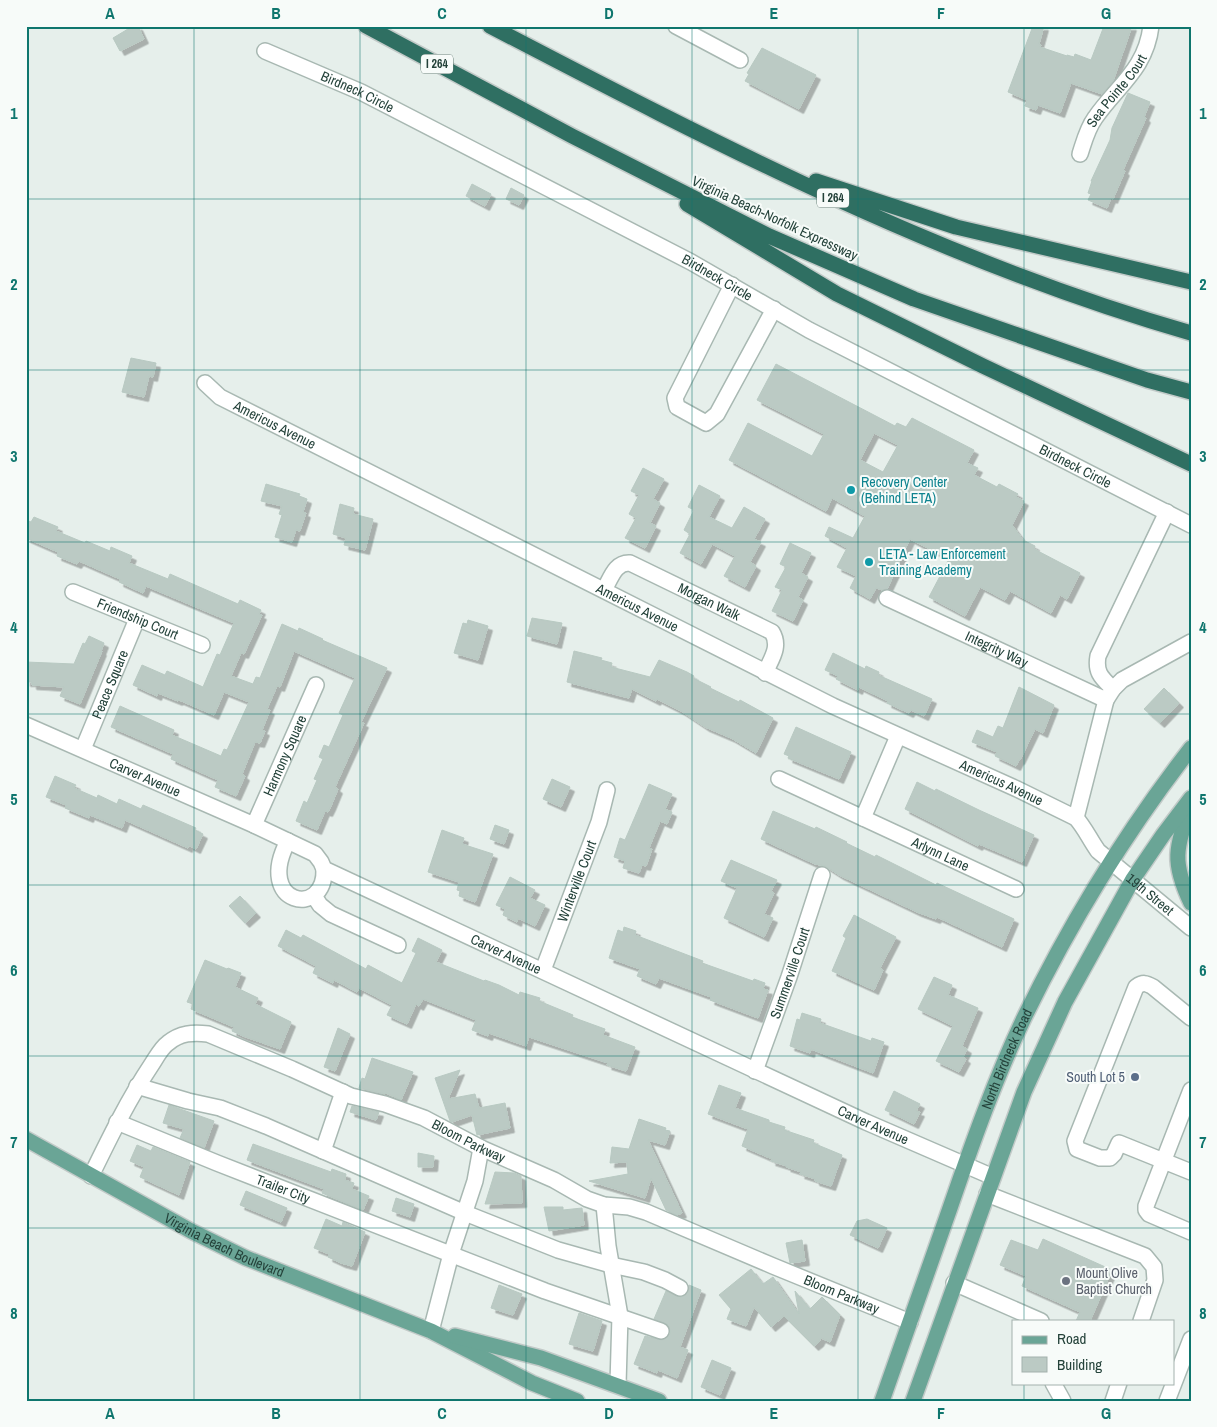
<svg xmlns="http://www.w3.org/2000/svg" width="1217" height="1427" viewBox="0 0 1217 1427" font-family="'Archivo Narrow',sans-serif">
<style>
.building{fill:#bbcac4;stroke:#b8c9c2;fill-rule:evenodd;filter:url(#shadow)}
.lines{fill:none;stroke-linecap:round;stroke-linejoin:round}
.minor-casing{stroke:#a8b8b2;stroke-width:18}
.major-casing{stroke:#c2cac8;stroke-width:18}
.highway-casing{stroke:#c2cac8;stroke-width:18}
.minor{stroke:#fff;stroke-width:15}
.major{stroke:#6aa596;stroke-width:15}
.highway{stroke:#2f6f62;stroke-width:15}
.grid{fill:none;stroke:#0f766e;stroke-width:1;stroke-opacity:0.55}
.culture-dot{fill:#0f9aa8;stroke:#f7fbf9;stroke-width:2}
.service-dot{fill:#5c6f8a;stroke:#f7fbf9;stroke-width:2}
.worship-dot{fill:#6b7280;stroke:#f7fbf9;stroke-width:2}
.labels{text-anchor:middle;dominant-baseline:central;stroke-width:4;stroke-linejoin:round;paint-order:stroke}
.shield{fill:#f7fbf9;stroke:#637a73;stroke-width:1}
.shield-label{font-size:12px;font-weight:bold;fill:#24423a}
.street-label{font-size:14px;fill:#24423a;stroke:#f7fbf9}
.culture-label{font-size:14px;fill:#0d838f;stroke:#f7fbf9;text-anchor:start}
.service-label{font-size:14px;fill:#4e5e75;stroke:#f7fbf9;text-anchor:end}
.worship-label{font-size:14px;fill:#5b616d;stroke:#f7fbf9;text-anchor:start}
.neatline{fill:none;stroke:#0f766e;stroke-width:2}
.grid-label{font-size:16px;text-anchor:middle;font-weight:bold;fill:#0f766e}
</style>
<defs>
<filter id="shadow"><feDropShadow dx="4.5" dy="4.5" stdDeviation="0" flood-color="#0004"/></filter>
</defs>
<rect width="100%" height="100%" fill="#e6efeb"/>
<!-- building -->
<path class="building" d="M133,26H138L144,39L120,51L113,38Z
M1033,26H1044L1039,44L1041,45L1040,47L1067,56V55L1074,57L1075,54L1091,60L1104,26H1132L1113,81L1102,94L1071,83L1060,113L1038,105L1036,110L1025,106L1027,100L1008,92Z
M762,48L816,75L799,109L745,81L749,74L747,73Z
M1128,93L1150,102L1144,117L1146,118L1123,170L1125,171L1113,199L1111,198L1107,208L1088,200L1091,194L1088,193L1092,181H1091L1110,140L1112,128Z
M472,184L491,194L485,206L466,196Z
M511,188L524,195L519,205L506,199Z
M131,358L156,363L153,377L149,376L144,397L122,392Z
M776,364L895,426L897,423L906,427L912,418L974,450L967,463L978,468L974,475L997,487L999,484L1018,494L1016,497L1024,501L1012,525L1023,540L1035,546L1034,549L1080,573L1067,599L1060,595L1051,613L1010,591L1005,600L980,587L965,616L929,597L949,559L910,539L895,570H896L887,589L882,590L876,588L870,599L850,588L856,576L837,567L847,548L825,536L829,527L853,538L865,516L832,498L826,511L729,460L748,423L812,456L824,434L757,400ZM874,433L898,445L883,472L860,460Z
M643,468L664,479L653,499L660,503L650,523L656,526L645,548L625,538L636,518L629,514L639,495L631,491Z
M266,484L300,494L299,496L307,499L303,512L306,513L300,531L296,530L292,542L275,537L282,515L279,514L282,506L261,501Z
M699,485L720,496L709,517L732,528L744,507L765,519L754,539L761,542L750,562L756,566L745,587L724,576L735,556L712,544L701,564L680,553L690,534L684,530L694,510L688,507Z
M340,504L354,508L353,514L373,519L365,550L344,545L346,538L333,534Z
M34,517L58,527L56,531L85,543L86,541L110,551L111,547L132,556L129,563L168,579L170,574L238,604L240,600L261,610L259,614L262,615L244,654L241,653L231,676L253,684L256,677L260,678L282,624L298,631L299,628L323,639L322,640L387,668L361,722L364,723L335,787L338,789L331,806L328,812L325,811L317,830L296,821L304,801L307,803L317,780L314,779L323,759L319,757L324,745L329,747L343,715L339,713L355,678L294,651L280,687L277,686L267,709L270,710L262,730L265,731L260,743L255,742L242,774L245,776L236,796L215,787L218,780L171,759L173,754L111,727L120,706L174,730L172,735L221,756L224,749L227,750L249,702L224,692L214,715L179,700L178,701L158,693L157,696L133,685L142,665L165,675L167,671L203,687L217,654L220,655L234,623L146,586L143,593L119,582L120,579L79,561L77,564L57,556L58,552L26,538V520L31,522Z
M790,543L811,553L801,573L808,577L798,597L803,600L793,621L772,611L782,590L775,587L786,567L780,564Z
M532,618L562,623L557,644L527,636Z
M468,620L488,626L478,660L454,653L463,623L467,624Z
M89,636L104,643L101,651H102L80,704L60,696L64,687L32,685V682H26V662L74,664L83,643L85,644Z
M574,651L602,658L601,660L612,663L611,667L650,677L659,660L687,672L694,676L693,678L711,687L710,688L739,702L740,700L773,718L756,753L731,738L705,727L681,711L657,699L656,701L632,689L629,698L567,682Z
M833,653L865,669L866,666L879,672L878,675L932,699L924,716L911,710L909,713L887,703L888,701L859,687L858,690L836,679L838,676L825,670Z
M1019,687L1054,705L1043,733L1035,729L1020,760H1019L1016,766L995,756L997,752L972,742L977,730L993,737L998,726L1003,728Z
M1164,688L1179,703L1160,723L1144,709Z
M796,727L851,752L839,779L788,758L789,756L784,754Z
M55,776L76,785L74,788L97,798L98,795L117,804L119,799L141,809L143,805L196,828L195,830L203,834L196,849L188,845V848L125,820L122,828L90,815L89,818L65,808L66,805L46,797Z
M552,779L570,787L561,807L543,799Z
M917,782L935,791L936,789L979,810L1034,835L1022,862L979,844L978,846L905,809Z
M649,784L672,794L665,809L672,812L667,824L660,821L649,848L652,849L646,866L642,865L639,873L623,868L625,861L614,857L620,838L625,840Z
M773,811L815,829L816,827L847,842L846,843L875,857L876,855L936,885L937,883L1014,919L1002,947L937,917L936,919L917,912L839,875L825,866L815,864L761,839Z
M495,825L509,830L504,844L490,839Z
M442,830L464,838L462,844L493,854L475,902L459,896L460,891L457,890L459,882L428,872Z
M731,860L777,880L771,891L774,893L764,914L773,918L764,937L724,918L737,888L721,881Z
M510,877L535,890L530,898L545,905L535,926L518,918L517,922L503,915L505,909L496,905Z
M240,896L256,913L245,923L229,906Z
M854,915L896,937L880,968L883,970L874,990L832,971L846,938L843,936Z
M624,927L636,931L635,935L703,961L702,963L753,981L754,979L765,983L763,989L768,990L758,1018L710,1000L711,997L659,978L656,984L637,976L640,969L609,958L618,930L623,932Z
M286,930L301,938L303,935L366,969L368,965L402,983L416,953L412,951L418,938L442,950L436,962L484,981L485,980L499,985L519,995L520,992L540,998L539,1001L573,1015L572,1017L605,1029L603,1035L635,1047L626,1071L607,1065L608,1063L529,1037L526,1046L489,1033L488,1036L472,1030L476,1020L423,999L419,1006L416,1004L407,1024L387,1015L392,1005L359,988L357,992L334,980L333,983L313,973L316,966L278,946Z
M205,960L227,969L228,968L241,973L235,987L258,998L255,1004L291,1022L280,1049L243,1036L232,1031L234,1027L191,1009L193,1004L187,1002Z
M934,977L952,985L948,995L978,1008L962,1046L967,1049L963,1057L966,1059L959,1072L936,1061L953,1026L918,1009Z
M802,1013L821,1019L820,1023L871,1041L872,1038L884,1042L873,1073L811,1049L810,1053L790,1046L797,1019L800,1020Z
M338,1028L350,1034L335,1071L324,1067Z
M372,1058L413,1072L401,1100L386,1093L385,1094L359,1088L362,1078L365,1079Z
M460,1070L448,1099L475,1094L479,1108L505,1103L510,1128L477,1135L472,1115L452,1122L450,1121L435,1078Z
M719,1085L741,1093L735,1108L769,1120V1122L785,1127L784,1130L814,1140L813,1143L842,1155L831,1186L815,1181V1179L800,1174L801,1172L786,1167L787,1166L771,1161L772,1159L742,1146L748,1129L708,1114Z
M894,1091L920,1104L916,1111L920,1112L914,1124L885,1110Z
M169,1105L214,1121L204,1148L180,1138L184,1129L163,1123Z
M352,1106L379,1112L376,1120L350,1112Z
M639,1119L666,1128L665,1130L670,1131L665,1145L648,1140L682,1213L677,1215L666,1210L651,1178L645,1198L589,1181L628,1174L627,1162L610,1163L612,1147L629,1149Z
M253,1144L331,1172L332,1169L346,1174L345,1180L354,1183L352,1189L369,1196L363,1210L322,1193L324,1189L247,1160Z
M137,1145L151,1151L153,1147L190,1162L179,1195L140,1177L144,1167L130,1161Z
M418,1153L434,1156L433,1167H418Z
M495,1172L514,1173L521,1176L522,1203L485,1204Z
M246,1191L287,1208L281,1222L240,1205Z
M396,1198L414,1204L410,1217L392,1211Z
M544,1207H563V1210L582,1208L584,1225L549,1231Z
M326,1219L342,1226L343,1222L365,1232L352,1266L341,1263L328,1257L329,1254L314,1248Z
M867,1219L887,1228L878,1248L850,1235L857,1221Z
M1043,1239L1112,1270L1090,1321H1076L1080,1312L1022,1286L1026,1276L1000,1265L1011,1240L1038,1250Z
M802,1240L805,1261L790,1263L786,1243Z
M751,1269L763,1284L773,1277L799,1314L795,1291L810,1309L822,1297L840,1315L830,1342L821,1338L819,1342L814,1346L784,1316L771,1327L754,1307L746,1326L727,1319L731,1309L719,1295Z
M499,1285L522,1294L513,1315L491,1308Z
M689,1285L701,1290L680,1347L688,1350L677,1378L658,1370L657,1373L634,1364L645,1336L662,1340L670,1334V1330L668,1325L654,1319L666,1291L681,1297L688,1293Z
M579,1313L602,1321L593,1351L569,1344Z
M712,1360L731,1368L720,1395L701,1387Z"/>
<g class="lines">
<defs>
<g id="minor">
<path d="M676,26L740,60"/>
<path id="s1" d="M265,51L361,92L691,262L809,330L1191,525"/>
<path id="s2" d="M1080,154C1084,142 1087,129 1095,118C1117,86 1146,69 1151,26"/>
<path d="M732,285L675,398L677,407L706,423L717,414L774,309"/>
<path id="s3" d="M205,383L220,397L833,706L1017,789L1076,818C1085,828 1090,840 1098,851L1191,928"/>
<path id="s4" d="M604,590C611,578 615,562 630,563L772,632C781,647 771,659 765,673"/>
<path id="s5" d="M73,592L202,645"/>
<path id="s6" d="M887,598L1106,700"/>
<path d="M1113,689C1102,678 1095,673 1098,656L1167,512"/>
<path id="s7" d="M26,725L254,825L315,854L321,862L324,869L866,1122L993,1177"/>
<path id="s8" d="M83,749L137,619"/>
<path id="s9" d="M779,779L1016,889"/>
<path d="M863,818L898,736"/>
<path d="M1076,818L1106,700L1113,689L1122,680L1191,642"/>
<path id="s10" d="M254,825L316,685"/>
<path d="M288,841C254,905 326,919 324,869"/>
<path d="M314,896L320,905L331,914L398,945"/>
<path id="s11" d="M543,970L599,822L607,790"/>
<path d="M1191,1018L1153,987C1146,983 1143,982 1136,987L1075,1141L1077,1149L1100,1158H1110L1114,1154L1119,1143L1191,1172"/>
<path id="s12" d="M755,1071L789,977L822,875"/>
<path d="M137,1086L188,1101L220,1108L266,1126L465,1213L558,1250L611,1265L644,1272L665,1280L680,1288"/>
<path d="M1191,1090L1146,1206V1210L1149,1214L1191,1232"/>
<path id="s13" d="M117,1122L217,1163L545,1291L661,1331"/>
<path d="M323,1151L343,1092"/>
<path id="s14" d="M91,1176C110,1137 128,1100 152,1064C156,1058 161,1048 168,1043C180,1033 193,1032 208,1034L292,1069L351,1096L385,1104L424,1118L481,1148L554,1180L587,1199L604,1205L629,1207L646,1212L773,1266L910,1322"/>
<path d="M987,1194L1145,1256L1154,1267L1155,1280L1141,1321"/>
<path d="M604,1205L608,1246L620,1316L618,1384"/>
<path d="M954,1283L1041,1321"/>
<path d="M431,1331L451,1254L475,1181L481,1148"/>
<path d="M1053,1383L1063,1401"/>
<path d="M1113,1401L1119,1383"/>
<path d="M1167,1401L1191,1339"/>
</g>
<g id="major">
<path d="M1191,805C1176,848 1171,861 1191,903"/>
<path id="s15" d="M26,1139L191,1231L246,1258L431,1331L532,1383L577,1401"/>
<path d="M455,1336L541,1358L659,1401"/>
<path id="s16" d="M882,1401C905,1337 927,1272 950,1208C972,1144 995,1079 1024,1018C1071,921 1125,833 1191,748"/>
<path d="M913,1401L1024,1092L1065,1002L1133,879L1163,835L1191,798"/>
</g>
<path id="highway" d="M366,26L572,136L769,236L914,299L1147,380L1191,392
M490,26C718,145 944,262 1191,333
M816,181L956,227L1191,282
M687,204L837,294L983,366L1191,464"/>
</defs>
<!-- minor casing -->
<use href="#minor" class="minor-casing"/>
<!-- major casing -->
<use href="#major" class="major-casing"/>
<!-- highway casing -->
<use href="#highway" class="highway-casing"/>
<!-- minor -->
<use href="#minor" class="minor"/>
<!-- major -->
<use href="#major" class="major"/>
<!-- highway -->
<use href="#highway" class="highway"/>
</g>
<!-- grid -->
<path class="grid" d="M194,26V1401M360,26V1401M526,26V1401M692,26V1401M858,26V1401M1024,26V1321M26,199H1191M26,370H1191M26,542H1191M26,714H1191M26,885H1191M26,1056H1191M26,1228H1191M1024,1383V1401"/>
<!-- markers -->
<g class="culture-dot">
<circle cx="851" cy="490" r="5"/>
<circle cx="869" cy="562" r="5"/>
</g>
<circle class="service-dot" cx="1135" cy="1077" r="5"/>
<circle class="worship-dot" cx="1066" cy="1281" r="5"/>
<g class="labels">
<!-- shield labels -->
<g class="shield">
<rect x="421" y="54.5" width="32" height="19" rx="4"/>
<rect x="817" y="188.5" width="32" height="19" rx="4"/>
</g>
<g class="shield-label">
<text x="437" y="64">I 264</text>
<text x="833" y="198">I 264</text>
</g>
<!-- street labels -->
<g class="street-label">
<text stroke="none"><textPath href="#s2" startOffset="74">Sea Pointe Court</textPath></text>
<text stroke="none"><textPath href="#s1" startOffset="101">Birdneck Circle</textPath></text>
<text transform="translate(775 218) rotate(25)">Virginia Beach-Norfolk Expressway</text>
<text stroke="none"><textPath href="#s1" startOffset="506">Birdneck Circle</textPath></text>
<text stroke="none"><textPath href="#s3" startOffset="82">Americus Avenue</textPath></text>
<text stroke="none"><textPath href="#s1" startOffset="911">Birdneck Circle</textPath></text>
<text stroke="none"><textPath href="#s4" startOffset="128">Morgan Walk</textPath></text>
<text stroke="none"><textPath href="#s3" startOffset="488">Americus Avenue</textPath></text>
<text stroke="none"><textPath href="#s5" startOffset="70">Friendship Court</textPath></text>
<text stroke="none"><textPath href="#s6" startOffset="121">Integrity Way</textPath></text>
<text stroke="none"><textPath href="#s8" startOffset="70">Peace Square</textPath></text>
<text stroke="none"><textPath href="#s10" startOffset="76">Harmony Square</textPath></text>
<text stroke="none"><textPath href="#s7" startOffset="130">Carver Avenue</textPath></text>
<text stroke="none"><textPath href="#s3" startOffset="892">Americus Avenue</textPath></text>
<text stroke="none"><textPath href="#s9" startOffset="178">Arlynn Lane</textPath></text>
<text stroke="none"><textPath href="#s11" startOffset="95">Winterville Court</textPath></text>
<text stroke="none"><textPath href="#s3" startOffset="1082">19th Street</textPath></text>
<text stroke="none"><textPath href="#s7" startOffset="535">Carver Avenue</textPath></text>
<text stroke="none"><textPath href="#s12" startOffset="104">Summerville Court</textPath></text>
<text stroke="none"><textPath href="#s16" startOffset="364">North Birdneck Road</textPath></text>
<text stroke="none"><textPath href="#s7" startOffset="940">Carver Avenue</textPath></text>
<text stroke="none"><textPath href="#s14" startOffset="479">Bloom Parkway</textPath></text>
<text stroke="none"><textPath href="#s13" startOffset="179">Trailer City</textPath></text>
<text stroke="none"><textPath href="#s15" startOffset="225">Virginia Beach Boulevard</textPath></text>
<text stroke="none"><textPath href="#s14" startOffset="884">Bloom Parkway</textPath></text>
</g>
<!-- culture labels -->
<g class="culture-label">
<text x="861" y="482">Recovery Center<tspan x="861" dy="16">(Behind LETA)</tspan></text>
<text x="879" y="554">LETA - Law Enforcement<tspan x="879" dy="16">Training Academy</tspan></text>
</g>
<!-- service labels -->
<g class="service-label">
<text x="1125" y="1077">South Lot 5</text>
</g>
<!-- worship labels -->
<g class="worship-label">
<text x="1076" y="1273">Mount Olive<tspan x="1076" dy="16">Baptist Church</tspan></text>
</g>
</g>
<!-- border -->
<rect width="1217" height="1427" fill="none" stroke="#f7fbf9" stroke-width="55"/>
<!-- legend -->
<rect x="1012" y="1320" width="162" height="65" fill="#f7fbf9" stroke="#a3b1ad"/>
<rect x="1022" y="1336" width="25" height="8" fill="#6aa596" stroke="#a3b1ad"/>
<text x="1057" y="1344" font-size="15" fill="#24423a">Road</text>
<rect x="1022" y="1357" width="25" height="15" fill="#bbcac4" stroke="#a3b1ad"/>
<text x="1057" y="1370" font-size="15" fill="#24423a">Building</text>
<rect x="28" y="28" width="1162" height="1372" class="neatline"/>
<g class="grid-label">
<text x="110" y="19">A</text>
<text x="276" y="19">B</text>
<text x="442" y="19">C</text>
<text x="609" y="19">D</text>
<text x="774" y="19">E</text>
<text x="941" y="19">F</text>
<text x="1106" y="19">G</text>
<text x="14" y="119">1</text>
<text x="1203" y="119">1</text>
<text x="14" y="290">2</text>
<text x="1203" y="290">2</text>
<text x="14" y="462">3</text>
<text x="1203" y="462">3</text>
<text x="14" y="633">4</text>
<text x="1203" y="633">4</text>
<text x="14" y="805">5</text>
<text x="1203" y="805">5</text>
<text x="14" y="976">6</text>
<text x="1203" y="976">6</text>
<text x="14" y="1148">7</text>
<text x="1203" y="1148">7</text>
<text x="14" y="1319">8</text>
<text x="1203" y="1319">8</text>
<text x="110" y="1419">A</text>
<text x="276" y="1419">B</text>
<text x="442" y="1419">C</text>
<text x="609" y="1419">D</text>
<text x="774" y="1419">E</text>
<text x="941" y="1419">F</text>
<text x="1106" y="1419">G</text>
</g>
</svg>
